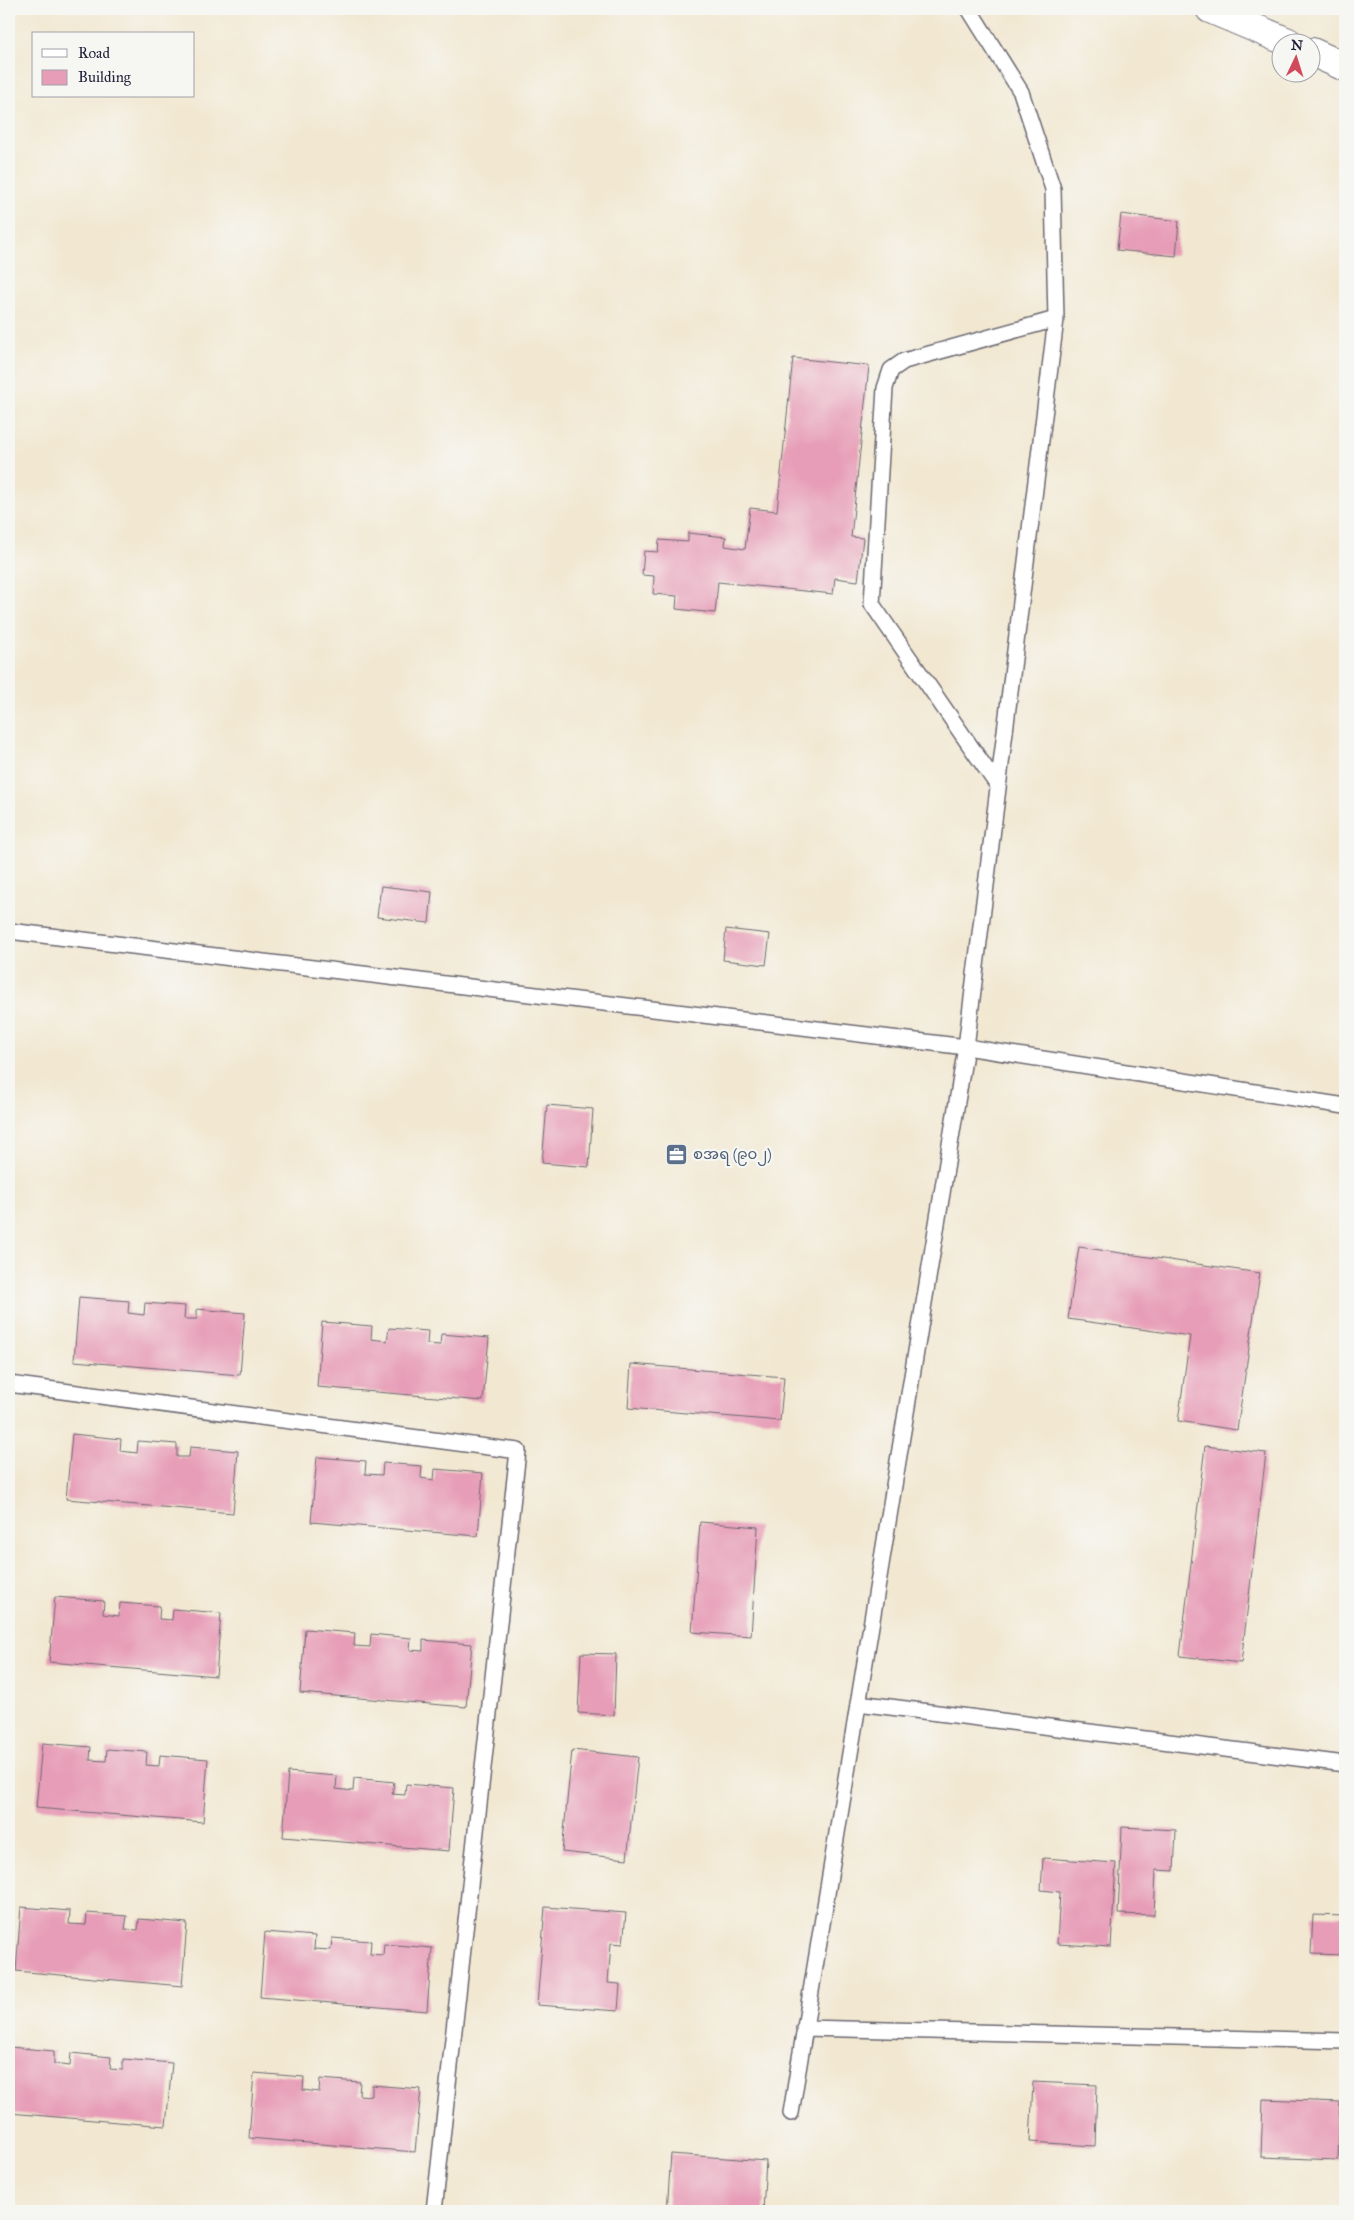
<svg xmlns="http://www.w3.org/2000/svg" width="1354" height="2220" viewBox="0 0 1354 2220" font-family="'IM FELL Great Primer','Noto Sans Myanmar',serif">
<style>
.building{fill:#e79db7}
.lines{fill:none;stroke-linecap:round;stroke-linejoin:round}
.lane-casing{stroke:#6b6770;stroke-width:18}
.street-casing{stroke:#6b6770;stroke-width:30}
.lane{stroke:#fff;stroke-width:15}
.street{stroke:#fff;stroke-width:28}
.labels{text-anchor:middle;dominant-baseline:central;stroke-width:4.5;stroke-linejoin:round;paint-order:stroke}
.service-label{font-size:15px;fill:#4e5e75;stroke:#f6f6f2;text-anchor:start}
</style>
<rect width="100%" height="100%" fill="#f6f6f2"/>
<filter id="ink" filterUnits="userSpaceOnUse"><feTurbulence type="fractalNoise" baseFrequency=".02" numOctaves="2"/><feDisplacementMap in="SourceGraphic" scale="10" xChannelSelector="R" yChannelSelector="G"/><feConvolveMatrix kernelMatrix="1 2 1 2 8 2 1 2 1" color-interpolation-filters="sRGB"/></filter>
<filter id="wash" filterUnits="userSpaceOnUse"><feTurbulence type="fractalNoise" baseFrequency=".0096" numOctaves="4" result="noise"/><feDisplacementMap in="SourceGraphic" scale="20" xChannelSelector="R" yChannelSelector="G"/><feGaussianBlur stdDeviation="1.12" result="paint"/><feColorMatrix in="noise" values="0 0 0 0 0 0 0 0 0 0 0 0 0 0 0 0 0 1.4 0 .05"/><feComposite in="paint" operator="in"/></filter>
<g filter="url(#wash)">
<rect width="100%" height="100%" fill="#f2e8d2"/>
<g id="blocks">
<!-- building -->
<path class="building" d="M1121,214L1179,221L1176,256L1117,250Z
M793,358L869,366L851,537L863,538L858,581L835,578L833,594L718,582L715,613L676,609L677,596L653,594L654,576L642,575L644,551L658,552L659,540L688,542V533L726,537L725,546L745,549L750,508L777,511Z
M381,886L432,892L429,923L377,917Z
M726,929L770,934L766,965L723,960Z
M547,1105L593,1109L589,1167L542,1163Z
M1079,1247L1260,1273L1237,1430L1178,1421L1190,1336L1068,1319Z
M79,1297L129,1301L128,1313L144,1315L145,1303L185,1306L184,1319H197V1309L245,1313L240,1375L74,1361Z
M322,1322L372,1326L371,1339L387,1341L389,1328L428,1331L427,1344L440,1345L441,1334L489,1338L483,1401L317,1387Z
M631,1364L784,1377L780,1421L628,1408Z
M72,1434L121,1439L120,1451L137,1453L138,1441L177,1444V1457H189L190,1447L238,1451L233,1513L66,1499Z
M1205,1446L1266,1453L1241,1663L1180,1656Z
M317,1457L366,1461L365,1474L382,1475L383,1463L422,1466L421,1478L434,1480L435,1469L483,1473L478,1536L311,1522Z
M700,1522L758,1527L751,1636L692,1632Z
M55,1597L104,1601L103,1614L119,1616L120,1603L160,1606L159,1619L172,1620L173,1609L221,1613L216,1676L49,1662Z
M305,1629L355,1633L354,1646L370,1647L371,1634L411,1638L410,1650L423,1651V1640L472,1644L466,1707L300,1693Z
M581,1653L616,1654L614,1715L578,1713Z
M42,1743L91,1747L90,1760L106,1761L107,1749L147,1752L146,1765L159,1766L160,1755L208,1759L203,1822L36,1808Z
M572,1750L638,1757L627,1859L562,1852Z
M288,1772L337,1776L336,1789L353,1791L354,1778L394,1782L392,1794L405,1795L406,1784L454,1788L449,1851L283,1837Z
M1122,1827L1176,1830L1174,1871L1156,1870L1154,1915L1118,1914Z
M1043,1858L1116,1863L1111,1947L1057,1944L1060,1892L1041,1890Z
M21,1907L70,1911L69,1924L86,1925L87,1913L127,1916L125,1929L138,1930L139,1919L187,1923L182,1986L16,1971Z
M545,1907L626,1913L623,1944L611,1943L608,1983L620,1984L618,2011L537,2005Z
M1313,1915L1345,1916V1955L1311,1954Z
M265,1932L315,1936L314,1949L331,1950L332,1938L371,1941L370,1954L383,1955L384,1944L432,1948L427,2011L260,1997Z
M9,2047L54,2051V2064L70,2066L71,2053L111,2057L110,2069L123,2070V2059L172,2063L166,2126L9,2113Z
M254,2073L304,2077L303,2090L319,2092L320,2079L360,2082L359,2095L372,2096V2085L421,2089L415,2152L249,2138Z
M1033,2082L1097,2085L1095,2146L1030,2142Z
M1263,2099L1340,2102L1338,2160L1261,2157Z
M671,2154L766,2161L763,2211H667Z"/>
</g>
</g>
<g filter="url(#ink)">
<use href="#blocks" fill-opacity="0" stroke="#6b6770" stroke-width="1"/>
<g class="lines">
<defs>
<path id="lane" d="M998,786L872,604L885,388L891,370L904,361L1056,319
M9,931L966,1047L1345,1106
M9,1384L518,1451L434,2211
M858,1703L1345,1764
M804,2028L1345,2041
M791,2113L966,1047L1056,319L1053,189L1021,92L969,9"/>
<path id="street" d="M1210,9L1288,42
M1312,52L1345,67"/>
</defs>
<!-- lane casing -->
<use href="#lane" class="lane-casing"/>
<!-- street casing -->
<use href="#street" class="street-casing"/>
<!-- lane -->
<use href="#lane" class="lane"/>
<!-- street -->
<use href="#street" class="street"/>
</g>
</g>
<!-- icons -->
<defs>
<symbol id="office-square" viewBox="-11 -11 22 22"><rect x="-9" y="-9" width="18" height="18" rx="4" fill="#5c6f8a" stroke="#f6f6f2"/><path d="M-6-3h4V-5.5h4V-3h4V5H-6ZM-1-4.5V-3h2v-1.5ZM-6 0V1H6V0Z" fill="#fff"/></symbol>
</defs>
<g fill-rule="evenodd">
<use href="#office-square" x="664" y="1142" width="25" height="25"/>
</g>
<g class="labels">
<!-- service labels -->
<g class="service-label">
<text x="693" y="1154">စအရ (၉၀၂)</text>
</g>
</g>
<!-- margin -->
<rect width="1354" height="2220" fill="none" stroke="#f6f6f2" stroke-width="30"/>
<!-- legend -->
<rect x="32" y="32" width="162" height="65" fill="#f6f6f2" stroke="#a1a1a9"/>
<rect x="42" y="49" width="25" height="8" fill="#ffffff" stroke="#a1a1a9"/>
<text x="78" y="58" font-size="15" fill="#22223b">Road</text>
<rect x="42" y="70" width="25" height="15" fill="#e79db7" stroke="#a1a1a9"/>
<text x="78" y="82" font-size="15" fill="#22223b">Building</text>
<!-- north arrow -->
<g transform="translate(1296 58) rotate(4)"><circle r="24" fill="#f6f6f2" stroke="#a1a1a9"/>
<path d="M0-4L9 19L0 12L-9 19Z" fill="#d1495b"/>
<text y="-8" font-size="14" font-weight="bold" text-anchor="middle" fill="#22223b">N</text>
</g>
</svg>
